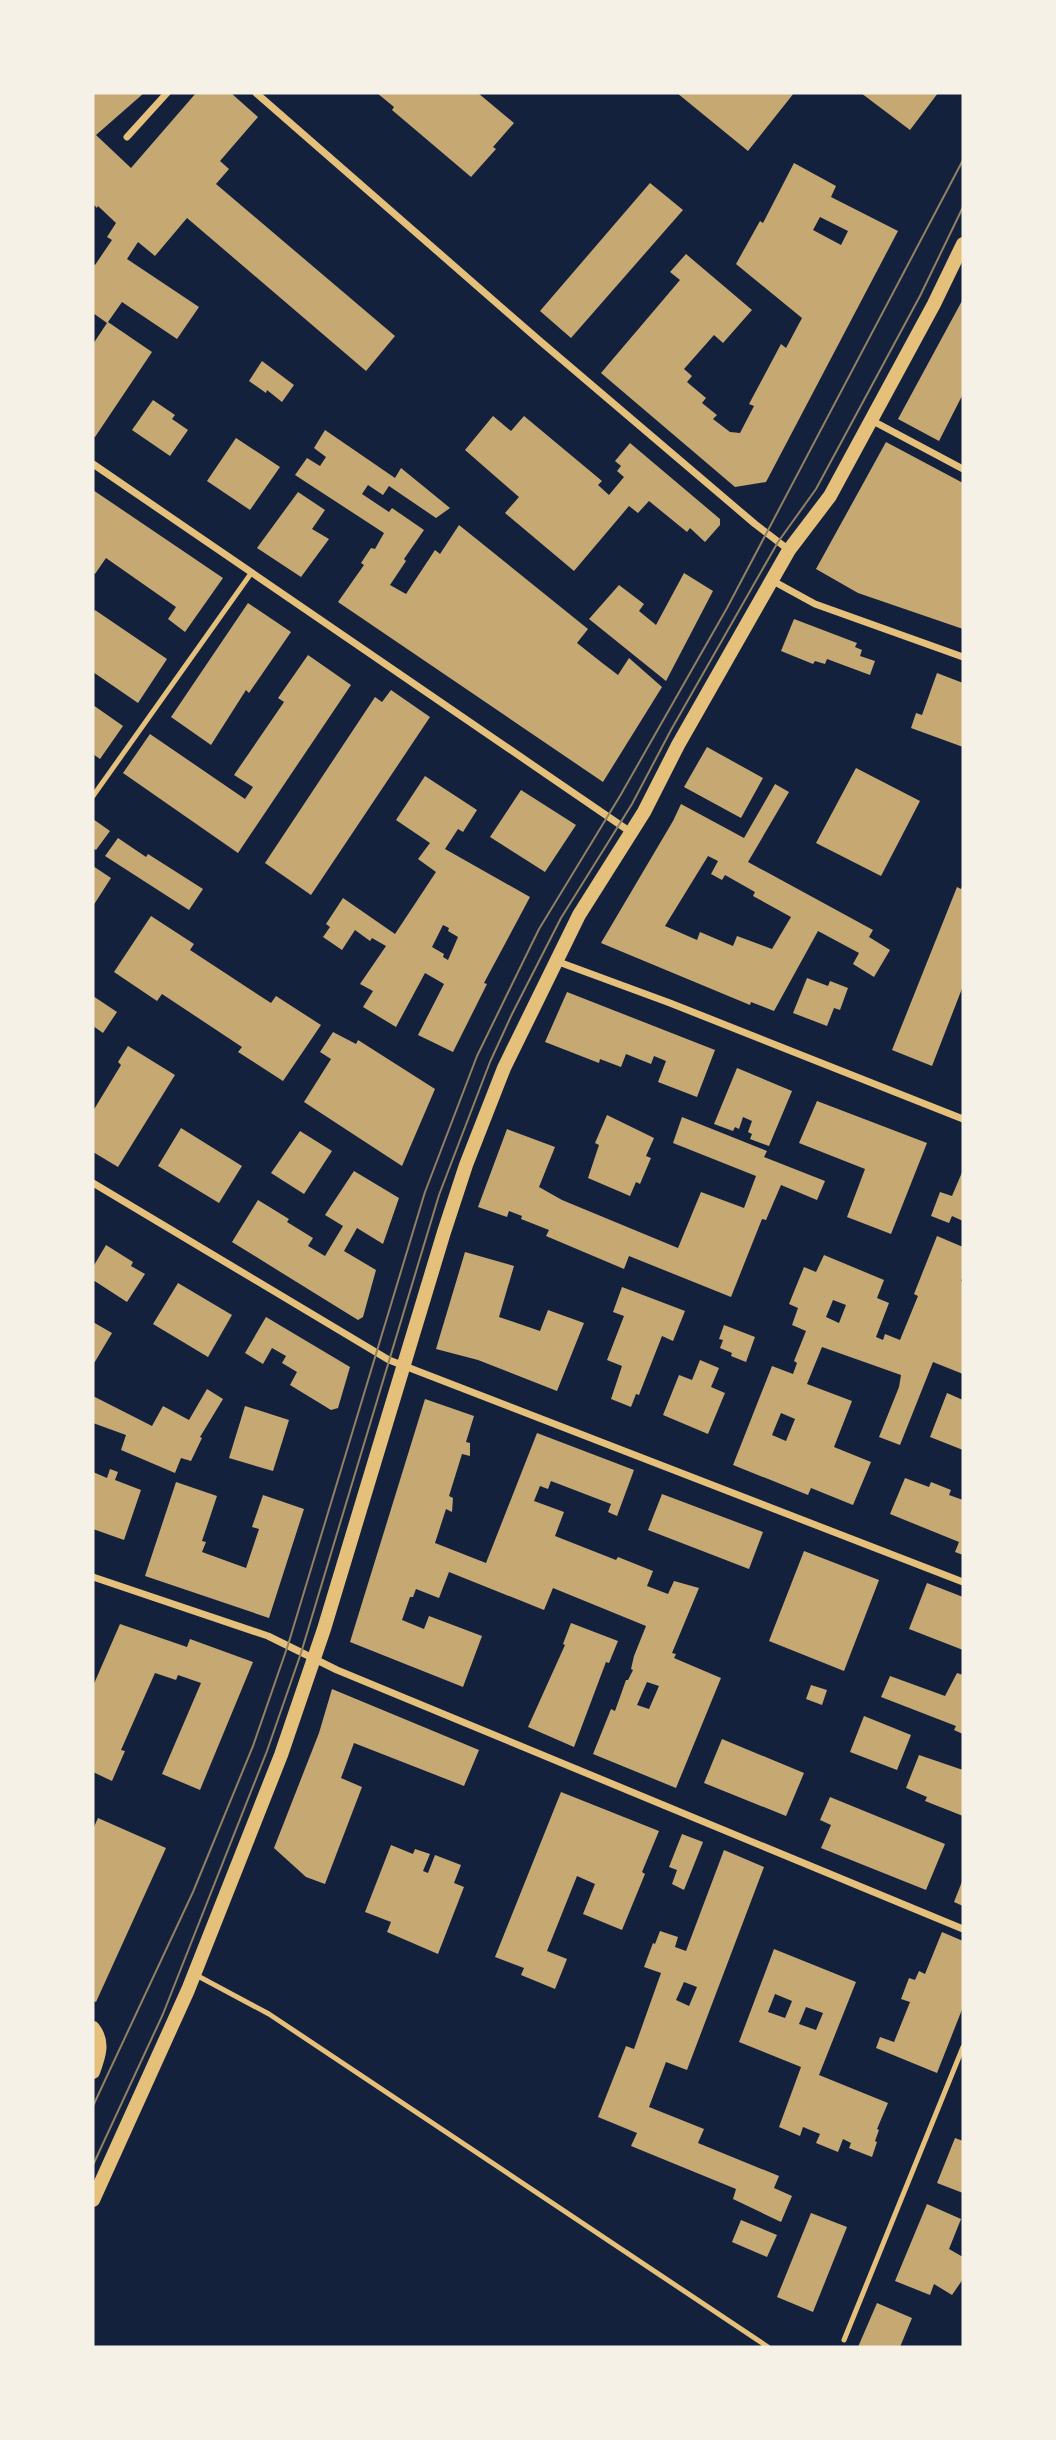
<svg xmlns="http://www.w3.org/2000/svg" width="1056" height="2440" viewBox="0 0 1056 2440" font-family="Lato,sans-serif">
<style>
.building{fill:#c6a872;fill-rule:evenodd}
.lines{fill:none;stroke-linecap:round;stroke-linejoin:round}
.service{stroke:#e5c07b;stroke-width:5}
.minor{stroke:#e5c07b;stroke-width:7}
.secondary{stroke:#e5c07b;stroke-width:14}
.tram{stroke:#918062;stroke-width:2}
</style>
<rect width="100%" height="100%" fill="#14213d"/>
<!-- building -->
<path class="building" d="M93,93H144L96,135L131,168L196,93H231L258,117L220,161L229,169L216,184L395,336L366,371L187,218L155,256L138,242L127,259L199,307L177,339L122,302L108,322L152,352L95,437L93,436V344L107,323L93,313V264L95,265L112,240L107,237L116,223L98,206L97,208L93,204Z
M377,93H478L514,123L493,147L496,149L471,177L392,110L394,107Z
M677,93H794L748,151Z
M861,93H938L910,130Z
M794,163L836,186L831,197L898,231L766,482L735,487L601,373L680,280L670,272L686,254L752,310L723,343L714,335L684,369L692,376L687,382L706,398L702,403L717,415L713,419L730,432L740,433L754,406L749,404L781,344L786,348L802,318L736,264L760,221L763,223ZM820,217L848,231L841,245L813,230Z
M650,183L683,210L571,338L540,311Z
M963,299V394L939,441L898,419Z
M262,361L294,385L282,402L267,390L266,393L249,381Z
M153,400L175,415L172,419L188,430L170,456L132,430Z
M493,416L511,431L524,416L602,481L598,485L609,495L624,477L617,471L621,466L615,461L630,443L720,519V525L705,542L690,528L687,532L649,501L638,513L629,506L574,571L505,513L519,497L465,450Z
M325,430L395,478L401,468L450,508L436,518L389,486L383,495L368,485L362,494L389,512L392,508L424,530L404,559L406,561L390,585L406,594L435,550L440,554L459,525L588,629L577,643L601,662L618,675L629,658L662,687L603,782L338,602L364,565L361,563L371,548L375,549L384,533L295,475L307,458L320,466L326,457L314,448Z
M236,438L280,467L250,510L207,481Z
M886,442L963,483V629L858,593L816,569Z
M93,490L223,578L185,632L168,619L176,607L106,558L95,574L93,572Z
M298,492L325,510L312,529L329,539L301,577L257,548Z
M684,573L713,591L666,681L589,619L619,585L644,604L639,611L656,625Z
M248,603L291,632L249,693L246,690L211,745L171,717Z
M95,610L167,659L138,703L93,672V614Z
M794,619L857,643L855,647L862,650L860,656L875,661L870,675L827,659L825,664L815,661L813,664L781,651Z
M308,655L351,685L238,853L123,773L150,734L245,799L253,787L234,775L284,702L278,698Z
M937,673L963,683V747L911,728L916,713L922,715Z
M391,690L430,717L311,895L265,863L375,697L382,702Z
M93,705L123,726L100,759L93,754Z
M707,747L763,778L741,818L684,787Z
M856,768L920,801L881,876L816,843Z
M425,776L477,810L463,832L458,829L445,849L530,897L484,983L487,984L453,1052L418,1035L444,984L425,973L396,1027L363,1007L373,991L360,984L386,946L372,938L370,941L355,930L342,950L323,937L330,927L326,924L343,898L395,934L436,872L418,859L430,843L396,820ZM443,925L449,928L448,931L458,937L448,960L443,957L444,954L432,947Z
M775,784L789,792L748,862L873,930L869,937L890,950L874,977L853,964L859,953L818,931L774,1011L751,1002L750,1005L601,943L673,821L681,804L744,838ZM708,856L718,861L711,874L722,880L725,875L755,892L753,896L791,917L772,949L737,936L733,946L700,932L697,940L665,926Z
M521,790L576,825L545,872L490,837Z
M93,819L110,831L96,850L93,848Z
M118,838L146,857L148,854L203,889L189,910L105,856Z
M93,866L111,878L93,906Z
M963,884V986L932,1066L892,1050L957,887L961,889Z
M151,916L194,944L190,950L271,1003L276,996L321,1025L283,1081L238,1052L242,1047L162,994L157,1001L114,972Z
M807,978L828,986L830,981L848,988L840,1010L834,1008L827,1026L793,1013Z
M567,992L715,1050L697,1097L658,1082L666,1061L654,1056L651,1064L626,1054L621,1067L600,1059L599,1063L545,1042Z
M93,996L117,1012L103,1033L93,1026Z
M333,1032L356,1044L358,1040L435,1089L402,1166L304,1102L331,1059L320,1052Z
M128,1046L175,1075L118,1167L93,1152V1111L121,1065L118,1062Z
M737,1068L792,1091L769,1146L750,1139L752,1134L748,1132L752,1121L743,1117L739,1129L735,1127L733,1131L714,1124Z
M817,1101L927,1143L891,1234L847,1217L865,1169L799,1143Z
M607,1115L654,1138L646,1156L651,1158L640,1184L636,1182L630,1196L588,1178L599,1145L595,1143Z
M682,1117L767,1151L764,1157L825,1181L817,1200L781,1185L766,1220L762,1219L731,1297L629,1256L624,1269L546,1236L549,1230L521,1219L522,1216L509,1211L507,1217L478,1207L507,1129L555,1147L539,1187L562,1200L678,1248L701,1192L744,1208L756,1176L673,1143Z
M181,1128L242,1166L219,1203L158,1166Z
M300,1131L332,1151L304,1194L271,1173Z
M963,1170V1221L952,1216L949,1223L931,1216L940,1192L952,1196Z
M354,1171L399,1198L383,1244L357,1228L344,1251L376,1270L363,1317L358,1320L232,1242L258,1200L289,1219L287,1222L313,1238L308,1246L325,1256L343,1226L325,1215Z
M937,1236L963,1247V1276L961,1281L963,1282V1374L933,1362L900,1445L879,1437L899,1387L901,1375L822,1347L807,1384L852,1401L834,1447L871,1462L853,1505L811,1488L808,1495L733,1465L772,1366L793,1374L797,1363L794,1361L806,1331L792,1325L798,1308L789,1304L804,1267L816,1272L824,1255L884,1280L877,1298L889,1303L876,1337L883,1340L885,1334L900,1340L918,1296L914,1294ZM833,1300L846,1305L839,1323L826,1317ZM781,1413L795,1419L786,1441L772,1435Z
M106,1245L133,1262L131,1266L145,1274L127,1302L93,1280V1267Z
M465,1252L514,1266L499,1317L540,1331L548,1310L584,1323L557,1391L478,1360L436,1349Z
M178,1283L232,1315L208,1357L153,1324Z
M622,1287L685,1311L673,1341L662,1336L639,1395L636,1394L631,1407L611,1399L622,1366L607,1360L624,1316L613,1312Z
M266,1317L350,1367L338,1408L331,1410L290,1385L297,1372L282,1363L286,1356L272,1348L263,1364L245,1353Z
M93,1322L112,1333L93,1365Z
M724,1325L755,1337L746,1362L731,1356L732,1353L720,1348L723,1340L719,1339Z
M700,1360L719,1368L711,1387L725,1393L708,1434L663,1415L679,1375L692,1380Z
M207,1389L223,1399L200,1437L202,1438L191,1461L181,1458L175,1473L121,1450L126,1435L93,1423V1396L152,1426L163,1406L189,1420Z
M947,1393L963,1400V1450L930,1437Z
M425,1399L474,1416L466,1442L470,1443V1456L462,1454L449,1496L453,1498L452,1512L446,1509L435,1543L486,1563L537,1433L634,1470L617,1516L608,1512L611,1504L551,1481L548,1489L540,1486L534,1501L564,1512L555,1536L616,1560L618,1557L653,1571L647,1586L668,1594L674,1581L699,1588L672,1653L676,1654L674,1658L721,1678L676,1788L593,1754L611,1709L615,1711L626,1680H628L633,1670L631,1669L634,1656L646,1626L553,1588L544,1610L449,1572L439,1598L416,1589L413,1597H410L402,1620L424,1629L429,1616L482,1636L463,1687L350,1642ZM647,1682L659,1686L649,1709L637,1705Z
M245,1406L289,1420L273,1471L229,1458Z
M110,1469L118,1472L115,1480L141,1490L124,1540L93,1529V1472L107,1478Z
M905,1478L929,1487L931,1482L951,1490L949,1495L963,1500V1555L955,1552L959,1542L890,1514Z
M176,1482L217,1496L202,1541L206,1542L202,1552L246,1568L259,1529L252,1527L263,1495L304,1509L269,1618L145,1576Z
M662,1494L763,1532L749,1569L648,1530Z
M804,1551L879,1580L844,1671L769,1641Z
M927,1583L963,1597V1650L909,1629Z
M571,1623L618,1641L609,1663L606,1662L574,1747L528,1727L565,1645L563,1644Z
M120,1624L187,1647L190,1639L253,1662L200,1790L162,1774L201,1683L178,1675L176,1680L155,1673L121,1750L125,1751L112,1781L93,1772V1686Z
M957,1673L963,1675V1734L954,1730L956,1726L881,1697L890,1676L945,1696Z
M811,1685L827,1690L822,1705L806,1699Z
M332,1689L479,1750L464,1786L354,1743L341,1778L362,1787L325,1884L306,1877L274,1848L319,1733Z
M864,1716L911,1735L897,1770L850,1752Z
M722,1739L804,1773L786,1816L704,1783Z
M919,1755L963,1770V1816L925,1801L927,1797L906,1788Z
M561,1792L659,1831L642,1872L645,1874L622,1930L583,1914L595,1884L577,1876L547,1951L567,1959L555,1989L521,1975L524,1968L495,1957Z
M830,1797L945,1844L926,1890L821,1848L831,1825L820,1820Z
M98,1818L166,1848L96,2002L93,2001V1829Z
M682,1834L703,1842L684,1890L672,1884L677,1870L669,1867Z
M391,1845L413,1854L415,1849L430,1854L423,1871L428,1873L435,1855L461,1865L454,1883L464,1887L438,1954L387,1932L391,1922L365,1912Z
M724,1850L764,1867L687,2070L666,2062L649,2107L704,2129L698,2143L779,2176L774,2188L792,2196L781,2222L733,2199L736,2189L631,2146L637,2133L598,2117L626,2046L634,2049L661,1973L644,1967L653,1943L655,1944L660,1931L678,1937L675,1947L686,1951ZM684,1982L697,1987L689,2006L676,2000Z
M963,1879V1906L954,1902Z
M942,1932L963,1941V2007L937,2073L876,2048L880,2037L894,2042L910,2002L901,1999L909,1978L915,1980L919,1971L925,1974Z
M774,1949L856,1982L819,2075L888,2103L877,2129L879,2130L875,2141L877,2142L872,2157L849,2148L851,2143L843,2139L838,2152L816,2143L820,2134L803,2127L800,2136L779,2127L801,2067L739,2042ZM775,1994L792,2001L785,2018L768,2012ZM806,2007L823,2013L816,2030L799,2024Z
M955,2138L963,2141V2193L937,2183Z
M927,2204L961,2219L949,2249L963,2257V2279L952,2295L934,2284L930,2295L895,2281Z
M811,2213L847,2227L813,2312L777,2297Z
M741,2220L777,2235L767,2257L732,2242Z
M877,2303L912,2318L900,2347H858Z"/>
<g class="lines">
<!-- service -->
<path class="service" d="M93,796L252,572
M196,1975L269,2014L768,2347
M844,2340L963,2047"/>
<!-- minor -->
<path class="minor" d="M256,93L540,341L755,524L789,550
M127,137L167,93
M871,420L963,469
M93,464L632,833
M773,581L815,604L963,657
M556,961L670,1003L963,1119
M93,1183L389,1360L963,1582
M93,1577L268,1636L337,1670L963,1929"/>
<!-- secondary -->
<path class="secondary" d="M93,2028C104,2042 99,2056 93,2072
M93,2200L188,1990L281,1755L324,1629L444,1232L466,1165L504,1068L579,915L644,812L678,745L789,550L830,496L934,304L963,244"/>
<!-- tram -->
<path class="tram" d="M93,2106L193,1892L253,1746L288,1645L425,1192L477,1056L539,929L620,796L727,608L963,160
M93,2165L163,2014L267,1751L301,1653L439,1195L490,1062L512,1014L561,918L632,804L671,730L778,542L816,489L920,296L963,207"/>
</g>
<!-- border -->
<rect width="1056" height="2440" fill="none" stroke="#f6f1e7" stroke-width="189"/>
</svg>
